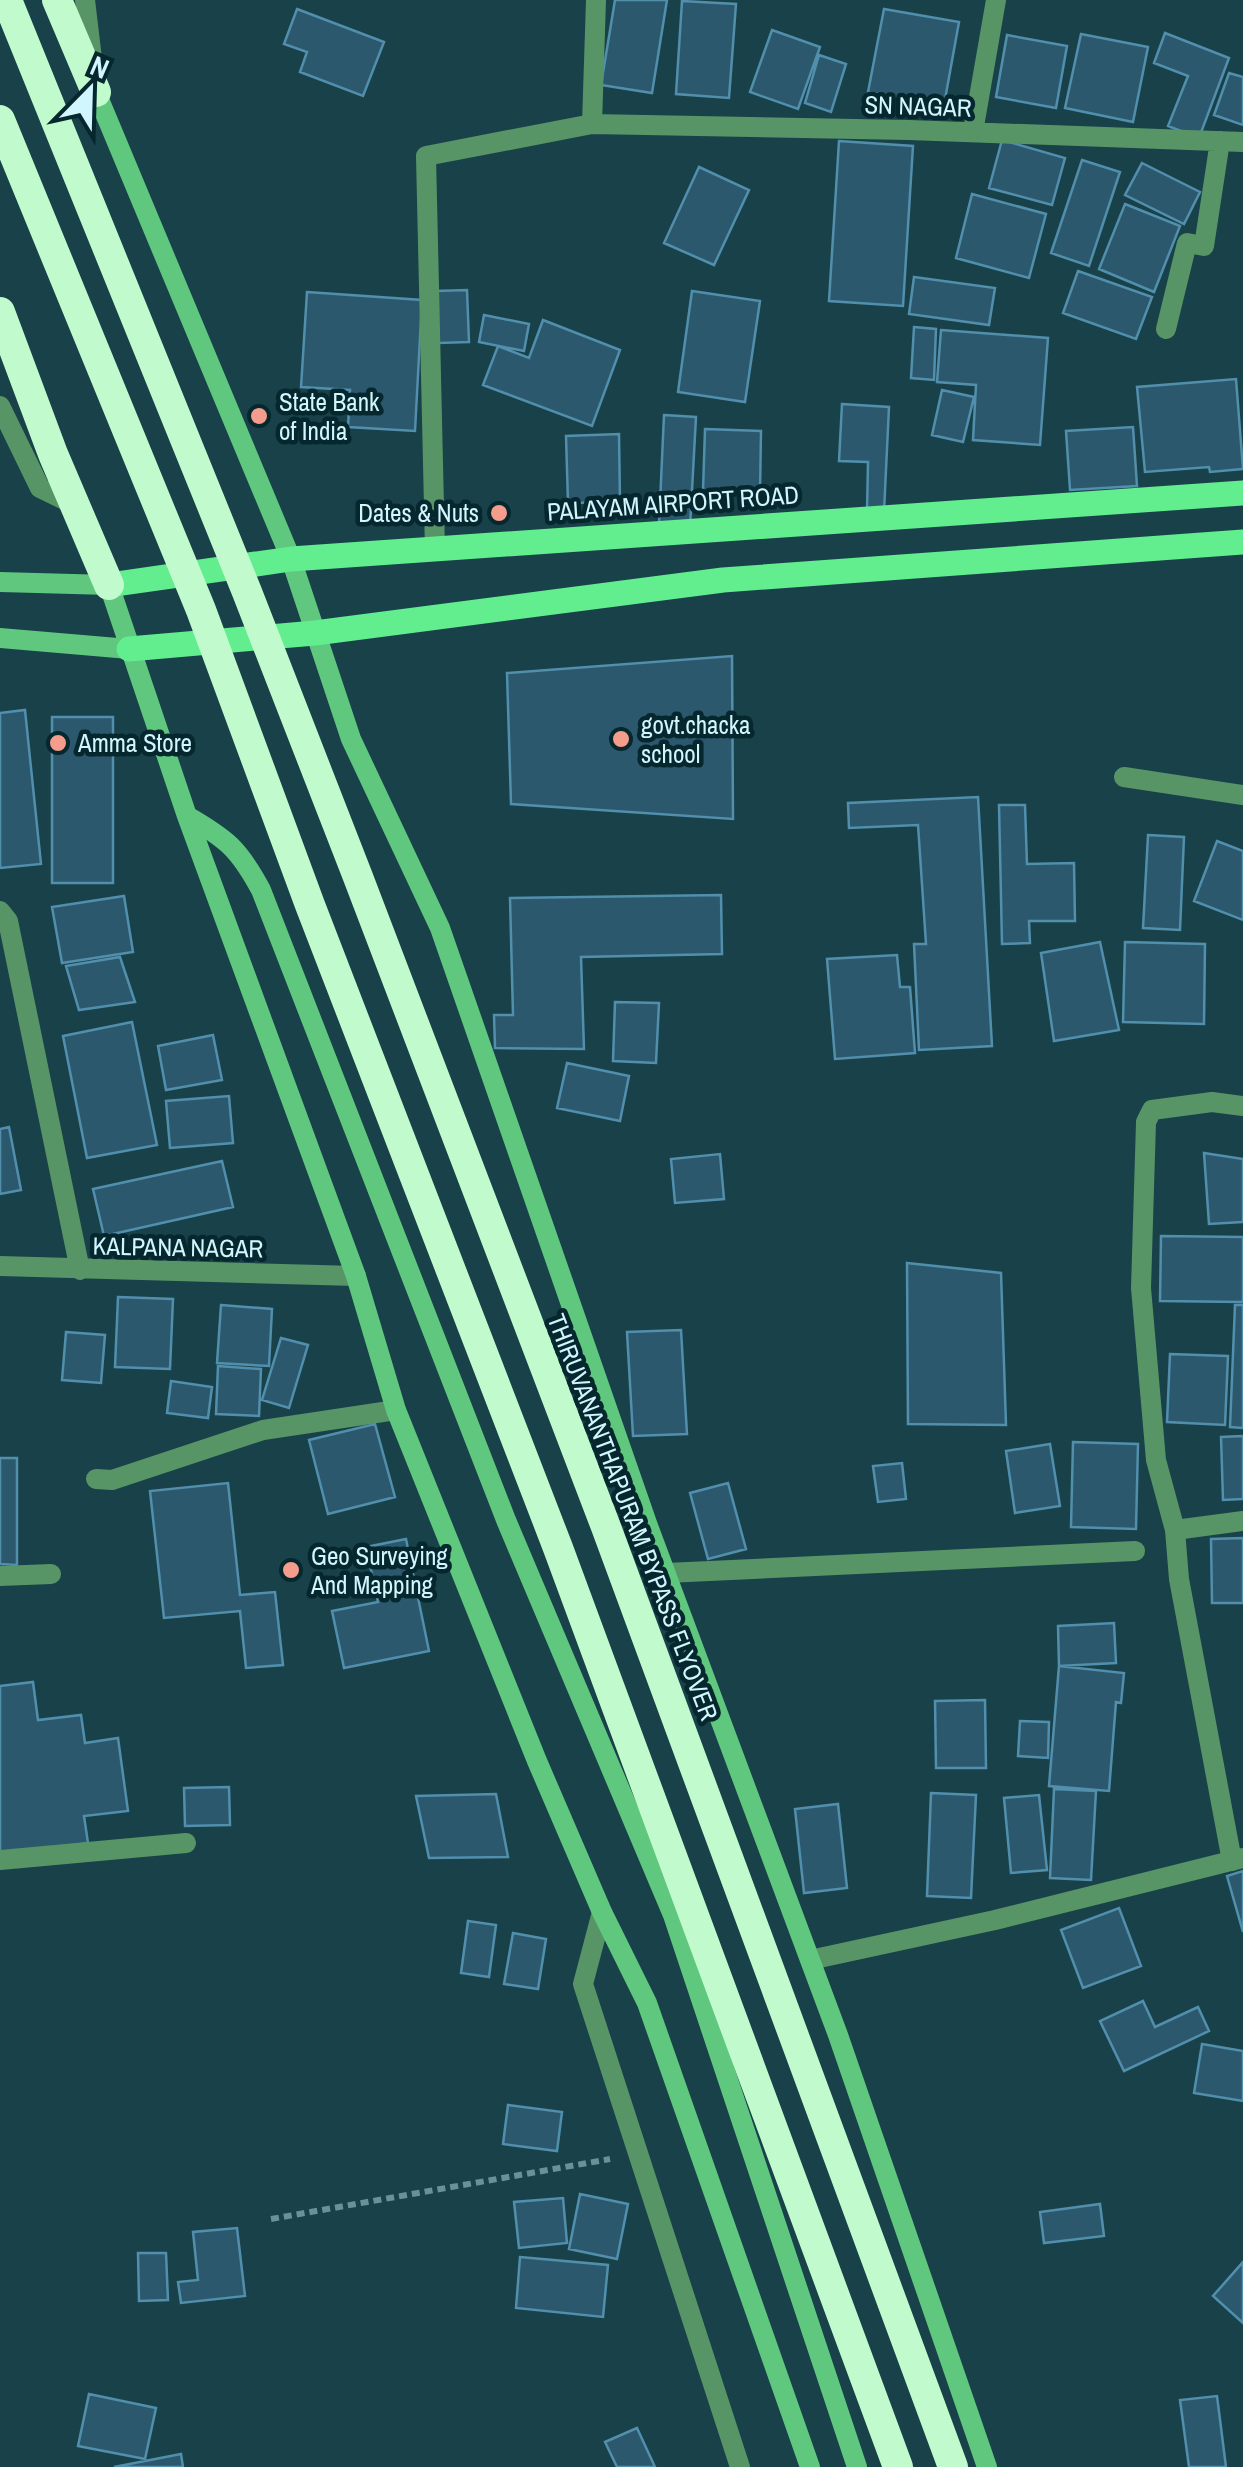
<svg xmlns="http://www.w3.org/2000/svg" width="1243" height="2467" viewBox="0 0 1243 2467" font-family="'Archivo Narrow',sans-serif">
<style>
.building{fill:#2c586e;stroke:#518fad;stroke-width:2.5}
.lines{fill:none;stroke-linecap:round;stroke-linejoin:round}
.path{stroke:#6a9199;stroke-width:6;stroke-dasharray:8 5;stroke-linecap:butt}
.street{stroke:#579567;stroke-width:20}
.secondary{stroke:#5fc77e;stroke-width:20}
.primary{stroke:#62ed8f;stroke-width:25}
.highway{stroke:#c1fbcd;stroke-width:30}
.poi-dot{fill:#f49d8d;stroke:#05272d;stroke-width:4}
.labels{text-anchor:middle;dominant-baseline:central;stroke-width:9;stroke-linejoin:round;paint-order:stroke}
.street-label{font-size:25px;fill:#d2f6fe;stroke:#05272d}
.poi-label{font-size:25px;fill:#d2f6fe;stroke:#05272d;text-anchor:start}
</style>
<rect width="100%" height="100%" fill="#184149"/>
<!-- building -->
<path class="building" d="M615,0H667L652,93L601,85Z
M682,1L736,4L729,98L676,94Z
M297,9L384,42L363,96L300,72L307,52L284,44Z
M884,9L959,22L944,105L868,92Z
M772,30L820,47L798,109L750,92Z
M1165,33L1229,58L1199,138L1168,126L1188,76L1154,63Z
M1081,34L1148,47L1133,122L1065,108Z
M1007,35L1067,46L1056,108L996,97Z
M819,55L846,64L831,112L805,103Z
M1229,73L1243,77V125L1214,115Z
M1002,140L1065,158L1052,205L989,188Z
M839,141L913,146L903,306L829,301Z
M1082,160L1120,172L1089,266L1051,253Z
M1142,163L1200,192L1184,224L1125,195Z
M699,167L749,190L714,265L664,243Z
M972,194L1046,214L1029,278L956,258Z
M1125,204L1180,226L1154,292L1099,269Z
M1078,271L1152,297L1136,339L1063,313Z
M914,277L995,288L989,325L909,314Z
M467,290L469,342L438,343L436,291Z
M692,291L760,301L745,402L678,392Z
M307,292L422,300L415,431L348,427L350,390L301,387Z
M484,315L529,324L524,351L479,342Z
M543,320L620,350L592,426L483,385L498,346L529,358Z
M914,327L936,329L934,380L911,378Z
M941,330L1048,338L1040,445L973,440L976,385L937,382Z
M1236,379L1243,469L1210,472L1209,467L1145,472L1137,387Z
M942,390L974,397L963,442L932,435Z
M842,404L889,407L884,512L867,511L868,462L839,461Z
M664,415L696,417L690,527L659,525Z
M1133,427L1137,486L1070,490L1066,431Z
M705,429L761,431L760,493L703,491Z
M619,434L620,502L568,503L566,436Z
M732,656L733,819L511,804L507,673Z
M25,710L41,864L0,868V713Z
M52,717H113V883H52Z
M978,797L992,1046L919,1050L914,944H926L918,825L849,828L848,803Z
M999,805H1025L1027,864L1074,863L1075,921H1029L1030,943L1002,944Z
M1148,835L1184,837L1180,930L1143,928Z
M1217,841L1243,851V920L1194,901Z
M721,895L722,954L581,957L584,1049L495,1048L494,1015H513L510,898Z
M124,896L133,952L62,963L52,907Z
M1100,942L1119,1030L1054,1041L1041,953Z
M1125,942L1205,944L1204,1024L1123,1022Z
M897,955L900,987H910L915,1053L835,1059L827,959Z
M120,957L135,1002L79,1010L66,966Z
M615,1002L659,1003L656,1063L613,1061Z
M132,1022L157,1145L87,1158L63,1036Z
M213,1035L222,1080L166,1090L158,1046Z
M567,1063L629,1076L620,1121L557,1108Z
M229,1096L233,1143L170,1148L166,1101Z
M9,1127L21,1190L0,1194V1129Z
M1204,1153L1243,1159V1222L1209,1224Z
M720,1154L724,1199L675,1203L671,1159Z
M222,1161L233,1207L104,1236L93,1189Z
M1161,1236L1243,1237V1302L1160,1301Z
M907,1263L1001,1273L1006,1425L908,1424Z
M118,1297L173,1299L170,1369L115,1367Z
M221,1305L272,1309L269,1366L217,1363Z
M1235,1305H1243V1428L1230,1427Z
M681,1330L687,1434L633,1436L627,1332Z
M66,1332L105,1335L101,1383L62,1380Z
M281,1338L308,1345L289,1408L262,1400Z
M1170,1354L1228,1356L1225,1425L1167,1422Z
M218,1366L261,1369L259,1416L216,1414Z
M171,1381L212,1387L208,1418L167,1413Z
M375,1424L395,1497L328,1514L309,1440Z
M1243,1436V1499L1223,1500L1221,1437Z
M1073,1442L1138,1444L1136,1529L1071,1527Z
M1050,1444L1060,1506L1015,1513L1006,1451Z
M0,1458H17V1565L0,1564Z
M902,1463L906,1499L878,1502L873,1466Z
M228,1483L240,1595L275,1592L283,1665L246,1668L240,1611L164,1618L150,1491Z
M728,1483L746,1549L708,1559L690,1493Z
M1243,1538V1603H1212L1211,1539Z
M406,1539L429,1651L344,1668L332,1611L378,1602L366,1547Z
M1114,1623L1116,1663L1059,1666L1058,1626Z
M1059,1666L1124,1673L1121,1703L1116,1702L1109,1791L1049,1786Z
M33,1682L38,1720L81,1715L85,1743L118,1738L128,1811L84,1816L88,1843L0,1855V1686Z
M985,1700L986,1768H936L935,1701Z
M1020,1721L1049,1722L1048,1758L1018,1756Z
M229,1787L230,1825L185,1826L184,1788Z
M1054,1789L1096,1791L1091,1880L1050,1878Z
M931,1793L976,1795L971,1898L927,1896Z
M496,1794L508,1857L429,1858L416,1796Z
M1039,1795L1047,1870L1011,1873L1004,1798Z
M838,1804L847,1888L804,1893L795,1809Z
M1243,1871V1932L1227,1876Z
M1119,1908L1141,1966L1083,1988L1061,1930Z
M468,1921L496,1925L489,1977L461,1973Z
M513,1933L546,1939L538,1989L504,1984Z
M1143,2001L1155,2027L1198,2007L1209,2031L1124,2071L1100,2021Z
M1202,2044L1243,2051V2101L1194,2093Z
M508,2105L562,2112L557,2151L503,2144Z
M580,2194L628,2204L617,2259L569,2249Z
M563,2198L567,2243L519,2248L514,2202Z
M1100,2204L1104,2236L1044,2243L1040,2212Z
M237,2228L245,2296L181,2303L178,2282L198,2280L193,2232Z
M138,2253H166L168,2300L139,2301Z
M520,2257L608,2265L603,2317L516,2308Z
M1243,2262V2323L1213,2296Z
M89,2394L156,2408L145,2459L78,2446Z
M1217,2396L1226,2467H1189L1180,2400Z
M637,2428L655,2467H617L605,2442Z
M181,2454L183,2467H114Z"/>
<g class="lines">
<!-- path -->
<path class="path" d="M271,2219L610,2159"/>
<!-- street -->
<path class="street" d="M85,0L93,67
M592,124L596,0
M973,132L996,0
M1166,329L1187,243L1204,246L1220,141
M0,406L40,488L75,505
M435,551L426,156L592,124L909,130L1243,142
M1124,777L1243,795
M0,911L8,921L80,1270
M1243,1106L1212,1102L1152,1110L1146,1122L1141,1288L1156,1460L1175,1530L1243,1521
M0,1266L356,1276
M96,1479L112,1480L263,1430L396,1410
M1175,1530L1179,1579L1232,1861
M666,1573L1135,1551
M0,1576L51,1574
M0,1860L186,1843
M602,1912L583,1984L740,2467
M810,1960L995,1920L1243,1858"/>
<!-- secondary -->
<path class="secondary" d="M96,92L291,559L351,739L440,928L648,1526L838,2035L987,2467
M0,582L109,585L187,816L356,1276L396,1410L537,1761L602,1912L647,2003L810,2467
M0,638L129,649
M187,816C227,839 239,849 261,890L506,1520L673,1915L857,2467"/>
<!-- primary -->
<path class="primary" d="M109,585L291,559L1243,493
M129,649L315,633L723,580L1243,542"/>
<!-- highway -->
<path class="highway" d="M7,0L247,592L358,877L606,1527L953,2467
M57,0L96,92
M0,120L201,610L310,905L558,1548L898,2467
M0,312L53,454L109,585"/>
</g>
<!-- markers -->
<g class="poi-dot">
<circle cx="259" cy="416" r="10"/>
<circle cx="499" cy="513" r="10"/>
<circle cx="621" cy="739" r="10"/>
<circle cx="58" cy="743" r="10"/>
<circle cx="291" cy="1570" r="10"/>
</g>
<g class="labels">
<!-- street labels -->
<g class="street-label">
<text transform="translate(918 106) rotate(2)">SN NAGAR</text>
<text transform="translate(673 503) rotate(-4)">PALAYAM AIRPORT ROAD</text>
<text transform="translate(178 1247) rotate(1)">KALPANA NAGAR</text>
<text transform="translate(633 1517) rotate(69)">THIRUVANANTHAPURAM BYPASS FLYOVER</text>
</g>
<!-- poi labels -->
<g class="poi-label">
<text x="279" y="402">State Bank<tspan x="279" dy="29">of India</tspan></text>
<text x="479" y="513" text-anchor="end">Dates &amp; Nuts</text>
<text x="641" y="725">govt.chacka<tspan x="641" dy="29">school</tspan></text>
<text x="78" y="743">Amma Store</text>
<text x="311" y="1556">Geo Surveying<tspan x="311" dy="29">And Mapping</tspan></text>
</g>
</g>
<!-- north arrow -->
<g transform="translate(90 90) rotate(23)" stroke="#05272d" stroke-width="8" paint-order="stroke">
<path d="M0-8L18 38L0 25L-18 38Z" fill="#d2f6fe"/>
<text y="-15" font-size="28" font-weight="bold" text-anchor="middle" fill="#d2f6fe">N</text>
</g>
</svg>
